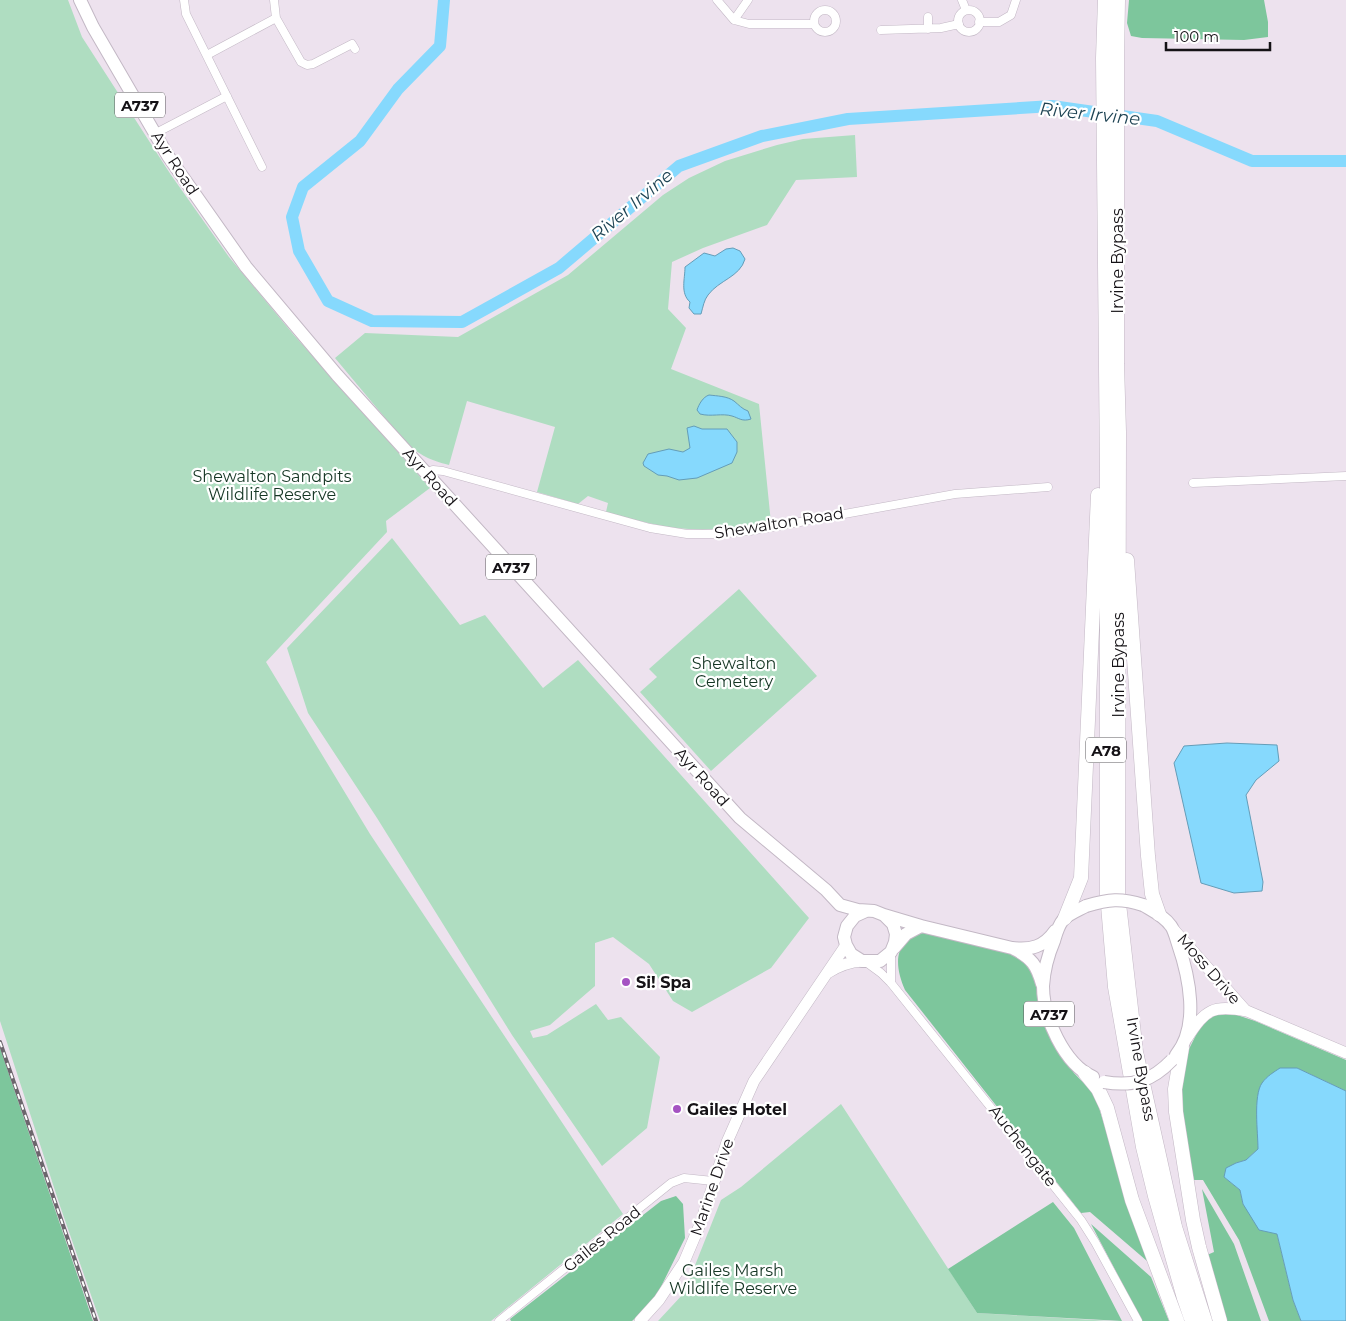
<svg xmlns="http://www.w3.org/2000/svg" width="1346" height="1321" viewBox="0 0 1346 1321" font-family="Montserrat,sans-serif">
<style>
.green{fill:#afddc1}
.forest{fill:#7dc69c}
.water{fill:#86d9fd;stroke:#649db8}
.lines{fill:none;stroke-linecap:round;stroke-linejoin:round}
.river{stroke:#86d9fd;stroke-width:12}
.street-casing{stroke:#c3b8c5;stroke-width:9}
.secondary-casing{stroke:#c3b8c5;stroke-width:12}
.primary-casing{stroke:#c3b8c5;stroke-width:14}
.highway-casing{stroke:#c3b8c5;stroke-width:15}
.street{stroke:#fff;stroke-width:8}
.secondary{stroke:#fff;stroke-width:11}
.primary{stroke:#fff;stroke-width:12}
.highway{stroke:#fff;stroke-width:14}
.rail-casing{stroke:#6c666d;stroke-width:4}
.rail{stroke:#fff;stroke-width:2;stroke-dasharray:5.5;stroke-linecap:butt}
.primary-bridge-casing{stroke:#c3b8c5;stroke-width:14;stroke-linecap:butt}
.primary-bridge{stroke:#fff;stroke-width:12}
.poi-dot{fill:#a553c2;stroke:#fff;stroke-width:2}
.labels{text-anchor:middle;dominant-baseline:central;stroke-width:4.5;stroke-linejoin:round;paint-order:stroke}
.shield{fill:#fff;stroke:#5b595c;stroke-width:1}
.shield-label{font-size:15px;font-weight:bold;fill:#151216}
.street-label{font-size:16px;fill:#151216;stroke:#fff}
.park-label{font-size:16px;fill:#153624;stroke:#fff}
.poi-label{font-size:16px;font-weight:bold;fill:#151216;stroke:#fff;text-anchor:start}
.water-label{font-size:18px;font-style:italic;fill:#1f4454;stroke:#fff}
</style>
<rect width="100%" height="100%" fill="#ede2ee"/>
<!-- green -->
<path class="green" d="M0,0H68L82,37L171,175L229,257L293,334L430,488L386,521L387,532L266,662L370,834L623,1214L491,1321H100L60,1206L0,1021Z
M855,135L857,177L796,180L767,225L703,248L672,262L668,309L686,328L671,369L759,404L771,523C744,526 717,531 689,529C661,528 633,519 606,512L608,503L588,496L578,504L537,492L555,427L467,401L449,465C430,460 421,456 406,443L335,358L365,333L458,337L568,275L663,195L689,178L725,161L777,145L803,139Z
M392,538L460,625L485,615L543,688L578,660L809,918L771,968L692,1012L673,1001L649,964L613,937L595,943V986L550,1025L530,1031L533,1038L547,1035L596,1004L608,1020L621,1017L660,1057L647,1128L602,1166L512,1035L377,818L308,713L287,648Z
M739,589L817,676L711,771L640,692L657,677L649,669Z
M841,1104L977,1313L1110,1321H658L684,1293L721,1200L741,1187Z"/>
<!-- forest -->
<path class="forest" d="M1129,0H1264L1268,22V37L1244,40L1142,38L1131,36L1127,23Z
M928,932L1012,953L1026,962L1035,973L1051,1037L1074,1073L1095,1095L1147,1261L1090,1212L1081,1213L905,990C893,962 894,938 928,932Z
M1231,1013L1255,1021L1346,1060V1091L1297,1068L1258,1099V1149L1246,1160L1236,1163L1224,1177L1240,1190L1243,1204L1277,1234L1293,1300L1301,1321H1269L1239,1240L1203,1180H1193L1179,1109L1180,1083L1189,1049L1198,1031L1206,1021L1217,1014Z
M0,1048L93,1321H0Z
M1202,1189L1234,1244L1261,1321H1226L1207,1255L1214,1252Z
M676,1196L683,1204L685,1238L654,1301L632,1321H511L510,1319L661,1201Z
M1053,1202L1074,1228L1122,1321L977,1313L948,1269Z
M1091,1224L1151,1277L1169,1321H1142Z"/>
<!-- water -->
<path class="water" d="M733,248L740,251L745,259C740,277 719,280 708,295C704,300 703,307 701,314H694L689,308L690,302C680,293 685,279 685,267L704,253L715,256L726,249Z
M709,395C717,396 727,396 734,401C739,405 742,409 748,411L751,419C742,422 739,418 732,416C722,413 711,417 700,414L697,410C699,404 703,397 709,395Z
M694,426L702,429H727L737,442V452L732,463L697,478L679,480L667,476L658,475L644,466L643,463L648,454L669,449L683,452L690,448L687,428Z
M1227,743L1277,745L1279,761L1256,780L1246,795L1263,882L1262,891L1234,893L1201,883L1174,763L1184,746Z
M1280,1068H1297L1346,1091V1321H1301L1293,1300L1277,1234L1259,1230L1243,1204L1240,1190L1224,1177L1226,1168L1236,1163L1246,1160L1258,1149C1258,1133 1253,1096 1262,1083C1267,1076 1274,1072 1280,1068Z"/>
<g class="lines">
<!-- river -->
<path class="river" d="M444,0L440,46L398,89L360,141L303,187L292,217L299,251L328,301L372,321L462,322L559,268L679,166L762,136L848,119L1052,106L1157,121L1252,161H1346"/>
<defs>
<path id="street" d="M184,0L186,14L262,167
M274,0L276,18L301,62L307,65L313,64L352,44L355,49
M717,0L734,20L749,24H814
M962,0L966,10
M814 21a11 11 0 1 1 22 0a11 11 0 1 1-22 0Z
M958 21a11 11 0 1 1 22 0a11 11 0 1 1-22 0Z
M928,17V29
M734,20L748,0
M979,22H999L1011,15L1016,0
M881,30L941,28L959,24
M207,55L276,18
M156,133L227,96
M426,473L433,470L443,471L650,528L687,534H717L750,531L955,494L1048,487
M1193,483L1346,476
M891,952V983
M866,962L881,973L891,983L1081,1220L1095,1242L1138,1321
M499,1321L671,1183L684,1178L713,1181"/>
<path id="secondary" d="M1174,930L1246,1011
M829,972C840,965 849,962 862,961
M1187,1038C1206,1009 1212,1005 1247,1011L1346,1053
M640,1321L659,1300L684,1262L701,1222L727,1142L754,1081L846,945"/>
<path id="primary" d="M80,0L93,27L168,156L246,267L337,375L740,818L826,890L840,905L858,910L874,911L884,915L893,924L896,934L895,942L891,952L880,961H862L851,954L846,945L844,937L847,926L855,916L866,911
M1143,905C1153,911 1164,916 1171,926C1174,930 1176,938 1178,944C1189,976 1200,1026 1176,1055
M1086,906C1079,910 1068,914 1063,920C1058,926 1056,934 1054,941C1048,955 1044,971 1043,986C1043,1017 1064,1064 1093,1077
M884,915L921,926L1012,948C1031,950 1044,947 1055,931
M894,948L906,934L921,926
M1014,949C1032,958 1037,966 1042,984"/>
<path id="highway" d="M1105,0L1103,58L1107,471V894L1115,987L1143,1147L1155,1196L1184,1298L1192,1321
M1118,0L1117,60V364L1119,432L1118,895L1136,1052L1175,1227L1205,1321
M1127,560L1148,856L1152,894L1159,914
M1065,918L1081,878L1098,495
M1182,1048L1175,1089L1176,1112L1193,1220L1199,1247L1220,1321
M1085,1073L1098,1089L1107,1108L1132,1200L1177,1321"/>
</defs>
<!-- street casing -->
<use href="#street" class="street-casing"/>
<!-- secondary casing -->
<use href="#secondary" class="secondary-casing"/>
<!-- primary casing -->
<use href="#primary" class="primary-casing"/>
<!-- highway casing -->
<use href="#highway" class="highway-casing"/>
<!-- street -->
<use href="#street" class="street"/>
<!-- secondary -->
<use href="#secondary" class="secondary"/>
<!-- primary -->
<use href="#primary" class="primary"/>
<!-- highway -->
<use href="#highway" class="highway"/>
<defs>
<path id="rail" d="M0,1042L96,1321"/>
</defs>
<!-- rail casing -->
<use href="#rail" class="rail-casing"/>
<!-- rail -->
<use href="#rail" class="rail"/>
<defs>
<path id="primary-bridge" d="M1086,906C1109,899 1121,898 1143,905
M1104,1082C1133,1087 1152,1081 1172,1060"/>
</defs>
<!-- primary-bridge casing -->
<use href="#primary-bridge" class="primary-bridge-casing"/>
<!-- primary-bridge -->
<use href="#primary-bridge" class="primary-bridge"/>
</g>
<!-- markers -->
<g class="poi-dot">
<circle cx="626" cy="982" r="5"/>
<circle cx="677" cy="1109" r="5"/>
</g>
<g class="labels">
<!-- shield labels -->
<g class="shield">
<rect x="115" y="92.5" width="50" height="25" rx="4"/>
<rect x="486" y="554.5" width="50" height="25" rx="4"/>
<rect x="1086" y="737.5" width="40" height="25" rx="4"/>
<rect x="1024" y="1001.5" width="50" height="25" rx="4"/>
</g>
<g class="shield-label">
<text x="140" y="105">A737</text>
<text x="511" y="567">A737</text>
<text x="1106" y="750">A78</text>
<text x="1049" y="1014">A737</text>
</g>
<!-- street labels -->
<g class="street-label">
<text transform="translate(175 163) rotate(57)">Ayr Road</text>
<text transform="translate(1117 261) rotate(-90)">Irvine Bypass</text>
<text transform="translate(430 477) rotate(48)">Ayr Road</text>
<text transform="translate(779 523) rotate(-9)">Shewalton Road</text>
<text transform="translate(1118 665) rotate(-90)">Irvine Bypass</text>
<text transform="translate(702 777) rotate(48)">Ayr Road</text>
<text transform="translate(1209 969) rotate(49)">Moss Drive</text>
<text transform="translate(1141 1069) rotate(80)">Irvine Bypass</text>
<text transform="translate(1023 1146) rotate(52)">Auchengate</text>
<text transform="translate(712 1187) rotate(-71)">Marine Drive</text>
<text transform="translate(602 1239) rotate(-39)">Gailes Road</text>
</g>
<!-- park labels -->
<g class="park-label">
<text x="272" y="476">Shewalton Sandpits<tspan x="272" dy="18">Wildlife Reserve</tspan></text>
<text x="734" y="663">Shewalton<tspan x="734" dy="18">Cemetery</tspan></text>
<text x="733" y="1270">Gailes Marsh<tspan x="733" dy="18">Wildlife Reserve</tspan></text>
</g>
<!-- poi labels -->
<g class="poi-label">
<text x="636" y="982">Si! Spa</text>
<text x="687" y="1109">Gailes Hotel</text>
</g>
<!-- water labels -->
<g class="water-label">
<text transform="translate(1090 114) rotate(6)">River Irvine</text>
<text transform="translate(632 205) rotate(-40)">River Irvine</text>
</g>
</g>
<!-- scale -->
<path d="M1166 42v8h104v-8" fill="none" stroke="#151216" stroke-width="2.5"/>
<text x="1174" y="42" font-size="15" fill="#151216" stroke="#ffffff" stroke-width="4" paint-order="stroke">100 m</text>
</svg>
